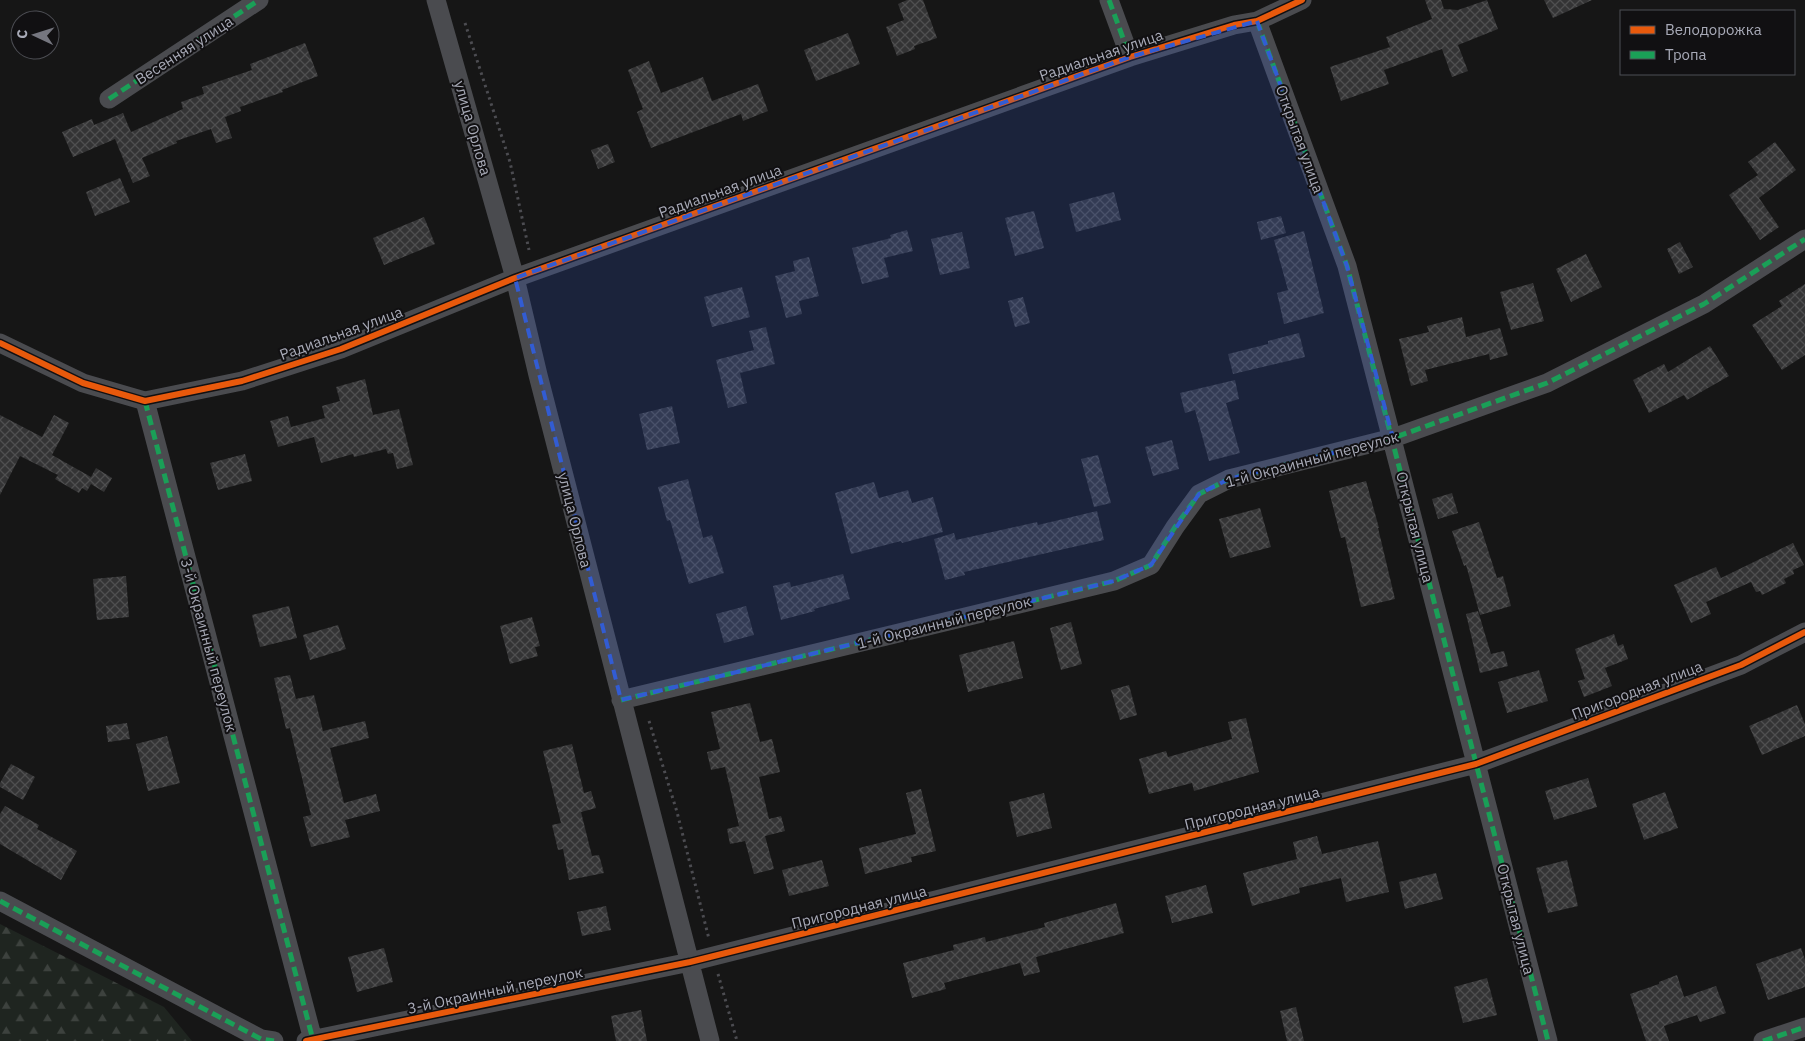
<svg xmlns="http://www.w3.org/2000/svg" width="1805" height="1041" viewBox="0 0 1805 1041" font-family="'IBM Plex Sans',sans-serif">
<style>
.forest{fill:url(#forest-firs)}
.building{fill:url(#building-cross-hatch)}
.lines{fill:none;stroke-linecap:round;stroke-linejoin:round}
.path{stroke:#4c4c51;stroke-width:3;stroke-dasharray:2.5 4;stroke-linecap:butt}
.street{stroke:#4a4b4f;stroke-width:19}
.quiet{stroke:#1a9f57;stroke-width:5;stroke-dasharray:10 5;stroke-linecap:butt}
.cycleway-casing{stroke:#111012;stroke-width:9}
.cycleway{stroke:#e8590c;stroke-width:6}
.marked{fill:#325cd3;fill-opacity:0.2;stroke:#325cd3;stroke-width:4;stroke-dasharray:10 6;stroke-linejoin:round}
.labels{text-anchor:middle;dominant-baseline:central;stroke-width:4;stroke-linejoin:round;paint-order:stroke}
.street-label{font-size:15px;fill:#a8aab7;stroke:#111012}
</style>
<defs>
<pattern id="forest-firs" width="22" height="20" patternUnits="userSpaceOnUse" patternTransform="scale(1.25)"><rect width="22" height="20" fill="#1f2520"/><path d="M5 1l3.5 6h-7zM16 11l3.5 6h-7z" fill="#3d423e"/></pattern>
<pattern id="building-cross-hatch" width="8" height="8" patternUnits="userSpaceOnUse" patternTransform="scale(1.25)"><rect width="8" height="8" fill="#343435"/><path d="M0 0l8 8M0 8l8-8" fill="none" stroke="#4f4f50"/></pattern>
</defs>
<rect width="100%" height="100%" fill="#161616"/>
<!-- forest -->
<path class="forest" d="M0,924L164,1007L192,1041H0Z"/>
<!-- building -->
<path class="building" d="M907,0H923L937,38L914,46L915,49L897,56L886,27L904,20L898,4Z
M1425,0H1441L1444,9L1458,10L1487,0L1498,29L1458,45L1468,71L1452,77L1442,49L1384,70L1389,84L1341,101L1330,67L1390,47L1386,37L1432,19Z
M1544,0H1592L1553,18Z
M848,33L860,64L816,81L804,50Z
M305,43L318,76L282,90L283,92L240,107L241,111L225,117L232,138L216,143L211,129L176,141L177,143L142,158L150,176L133,183L115,139L73,157L62,132L92,119L94,125L123,113L131,132L183,109L181,102L204,94L202,87L252,70L250,64Z
M649,61L661,93L703,77L712,101L758,84L768,111L743,121L741,114L651,148L637,112L643,109L628,70Z
M1775,142L1796,170L1759,198L1779,227L1760,240L1729,195L1758,175L1748,162Z
M608,144L615,162L598,169L591,150Z
M120,178L130,202L95,216L86,192Z
M1114,192L1121,220L1076,232L1069,204Z
M1034,211L1044,248L1015,256L1005,218Z
M1281,216L1286,233L1261,240L1257,222Z
M424,217L435,244L384,265L373,238Z
M907,230L913,251L884,258L889,277L862,284L852,248L891,238L890,235Z
M1304,231L1324,313L1284,324L1277,293L1288,290L1274,240Z
M962,232L970,268L940,275L931,239Z
M1680,242L1693,267L1679,274L1667,249Z
M1586,254L1602,287L1571,302L1556,269Z
M809,257L819,296L799,301L802,314L786,318L775,276L795,271L793,261Z
M1533,283L1544,321L1511,330L1500,292Z
M1805,284V355L1782,370L1752,325L1782,306L1779,301Z
M742,287L750,317L712,327L704,297Z
M1023,297L1030,323L1015,327L1008,301Z
M1462,317L1466,337L1500,328L1508,355L1490,360L1489,354L1425,370L1428,381L1411,386L1399,339L1429,332L1427,326Z
M766,327L775,364L740,373L747,403L728,408L716,360L754,350L749,331Z
M1299,333L1305,357L1233,374L1228,354L1268,344V341Z
M1710,346L1729,376L1687,400L1684,395L1649,413L1633,380L1664,364L1668,372Z
M365,379L373,415L399,409L413,465L397,469L393,453L388,454L386,449L354,457L353,454L321,463L314,437L278,447L270,421L288,416L291,427L325,418L322,406L340,401L336,387Z
M1235,380L1239,399L1226,403L1240,453L1209,461L1195,410L1185,413L1180,393Z
M672,406L680,443L647,450L639,414Z
M0,415L42,437L54,415L69,423L52,455L91,477L96,468L112,478L104,492L91,484L87,491L82,488L79,493L55,479L58,475L20,456L0,495Z
M1172,440L1179,469L1153,476L1145,447Z
M245,454L252,481L218,490L210,463Z
M1098,455L1111,503L1094,507L1081,459Z
M688,479L703,538L712,535L724,573L689,584L670,520L667,521L658,487Z
M1366,481L1379,528H1378L1395,599L1361,607L1345,537L1341,538L1329,491Z
M874,482L879,498L908,490L912,503L933,497L943,532L902,543L901,541L851,554L835,493Z
M1452,493L1458,513L1438,519L1432,499Z
M1260,508L1271,547L1230,558L1219,519Z
M1097,511L1104,540L964,572L965,575L945,580L934,539L954,533L956,540L1037,522L1038,525Z
M1479,522L1497,578L1503,576L1511,606L1480,615L1466,565L1464,566L1452,531Z
M1793,543L1804,565L1793,570L1794,574L1784,579L1786,583L1762,595L1760,591L1756,592L1751,582L1706,602L1711,614L1691,623L1674,585L1716,567L1721,578Z
M843,574L850,599L814,609L815,611L781,620L773,586L790,582L791,587Z
M126,576L129,617L97,620L93,579Z
M289,606L297,638L260,647L252,615Z
M746,606L754,635L724,643L716,614Z
M1478,611L1491,654L1504,651L1508,666L1480,673L1466,614Z
M532,617L540,646L535,647L538,656L510,664L500,626Z
M1071,622L1082,664L1061,670L1050,628Z
M338,625L346,649L310,660L303,635Z
M1614,634L1618,646L1623,644L1628,659L1605,668L1612,686L1584,697L1578,681L1585,679L1575,649Z
M1014,641L1023,678L968,692L959,655Z
M1539,670L1548,701L1507,713L1498,682Z
M290,675L296,699L314,695L323,731L365,721L369,738L330,748L344,803L376,794L380,811L345,820L350,837L311,847L303,817L311,815L290,728L286,729L274,678Z
M1129,685L1137,715L1120,720L1111,690Z
M750,703L760,742L772,739L780,772L759,777L769,819L781,816L785,831L765,836L774,869L754,874L745,841L730,844L727,829L739,826L725,767L711,770L707,752L720,749L711,712Z
M1797,705L1805,724V736L1762,755L1749,726Z
M1246,718L1259,772L1194,791L1192,783L1149,794L1139,759L1166,751L1168,757L1232,739L1228,722Z
M127,723L130,739L108,742L106,726Z
M167,736L180,783L148,791L136,744Z
M572,744L584,793L591,791L596,808L581,812L592,856L599,855L604,873L569,880L563,849L558,850L552,825L561,823L543,751Z
M11,764L35,777L23,800L0,787V783Z
M1588,778L1597,807L1554,820L1545,791Z
M921,789L936,851L911,857L912,862L865,874L859,848L916,834L906,793Z
M1665,792L1678,828L1644,840L1632,804Z
M1044,793L1052,828L1017,837L1009,802Z
M5,806L39,825L37,829L77,851L61,880L0,844V814Z
M1317,836L1322,854L1378,841L1389,892L1346,902L1341,878L1299,888L1300,893L1252,906L1243,873L1297,859L1293,842Z
M822,860L829,886L789,896L782,870Z
M1567,860L1578,906L1548,913L1536,868Z
M1436,873L1443,899L1405,909L1399,882Z
M1206,885L1213,913L1172,923L1165,896Z
M1116,903L1124,933L1036,957L1040,972L1024,976L1020,963L944,983L946,989L912,998L903,963L954,950L953,945L985,937L986,942L1045,927L1044,923Z
M606,906L611,930L582,936L577,912Z
M384,948L393,982L357,992L348,957Z
M1801,948L1805,960V987L1768,1000L1756,964Z
M1677,975L1684,997L1716,986L1726,1013L1700,1022L1697,1015L1664,1026L1669,1041H1646L1630,994L1659,984V982Z
M1487,978L1497,1015L1463,1023L1454,987Z
M1296,1007L1304,1041H1287L1280,1011Z
M641,1010L647,1041H616L611,1016Z"/>
<g class="lines">
<!-- path -->
<path class="path" d="M465,23L510,162L529,250
M649,721L677,812L709,939
M718,974L737,1041"/>
<!-- street -->
<path class="street" d="M436,0L515,278L538,375L710,1041
M1109,0L1130,57
M1257,21L1347,266L1548,1041
M109,99L259,0
M0,343L83,383L145,401L242,381L341,349L515,278L1130,57L1234,25L1257,21L1302,0
M145,401L313,1040
M621,700L1114,581L1151,565L1175,527L1199,494L1229,479L1393,438L1547,383L1704,304L1805,239
M0,901L261,1039L274,1041
M306,1041L690,962L1476,764L1741,665L1805,632
M1763,1041L1805,1027"/>
<!-- quiet -->
<path class="quiet" d="M1109,0L1130,57
M1257,21L1347,266L1548,1041
M109,99L259,0
M145,401L313,1040
M621,700L1114,581L1151,565L1175,527L1199,494L1229,479L1393,438L1547,383L1704,304L1805,239
M0,901L261,1039L274,1041
M1763,1041L1805,1027"/>
<defs>
<path id="cycleway" d="M0,343L83,383L145,401L242,381L341,349L515,278L1130,57L1234,25L1257,21L1302,0
M306,1041L690,962L1476,764L1741,665L1805,632"/>
</defs>
<!-- cycleway casing -->
<use href="#cycleway" class="cycleway-casing"/>
<!-- cycleway -->
<use href="#cycleway" class="cycleway"/>
</g>
<!-- marked area -->
<path class="marked" d="M1257,21L1347,266L1393,438L1229,479L1199,494L1151,565L1114,581L621,700L515,278L1130,57Z"/>
<g class="labels">
<!-- street labels -->
<g class="street-label">
<text transform="translate(184 50) rotate(-33)">Весенняя улица</text>
<text transform="translate(1101 55) rotate(-19)">Радиальная улица</text>
<text transform="translate(473 128) rotate(74)">улица Орлова</text>
<text transform="translate(1300 139) rotate(70)">Открытая улица</text>
<text transform="translate(720 191) rotate(-20)">Радиальная улица</text>
<text transform="translate(341 333) rotate(-20)">Радиальная улица</text>
<text transform="translate(1312 459) rotate(-15)">1-й Окраинный переулок</text>
<text transform="translate(575 520) rotate(76)">улица Орлова</text>
<text transform="translate(1415 527) rotate(76)">Открытая улица</text>
<text transform="translate(944 622) rotate(-14)">1-й Окраинный переулок</text>
<text transform="translate(209 645) rotate(75)">3-й Окраинный переулок</text>
<text transform="translate(1637 690) rotate(-21)">Пригородная улица</text>
<text transform="translate(1252 808) rotate(-14)">Пригородная улица</text>
<text transform="translate(859 907) rotate(-14)">Пригородная улица</text>
<text transform="translate(1516 919) rotate(76)">Открытая улица</text>
<text transform="translate(495 990) rotate(-12)">3-й Окраинный переулок</text>
</g>
</g>
<!-- legend -->
<rect x="1620" y="10" width="175" height="65" fill="#111012" stroke="#4d4e54"/>
<rect x="1630" y="26" width="25" height="8" fill="#e8590c" stroke="#4d4e54"/>
<text x="1665" y="35" font-size="15" fill="#a8aab7">Велодорожка</text>
<rect x="1630" y="51" width="25" height="8" fill="#1a9f57" stroke="#4d4e54"/>
<text x="1665" y="60" font-size="15" fill="#a8aab7">Тропа</text>
<!-- north arrow -->
<g transform="translate(35 35) rotate(274)"><circle r="24" fill="#111012" stroke="#4d4e54"/>
<path d="M0-4L9 19L0 12L-9 19Z" fill="#75767f"/>
<text y="-8" font-size="14" font-weight="bold" text-anchor="middle" fill="#a8aab7">С</text>
</g>
</svg>
